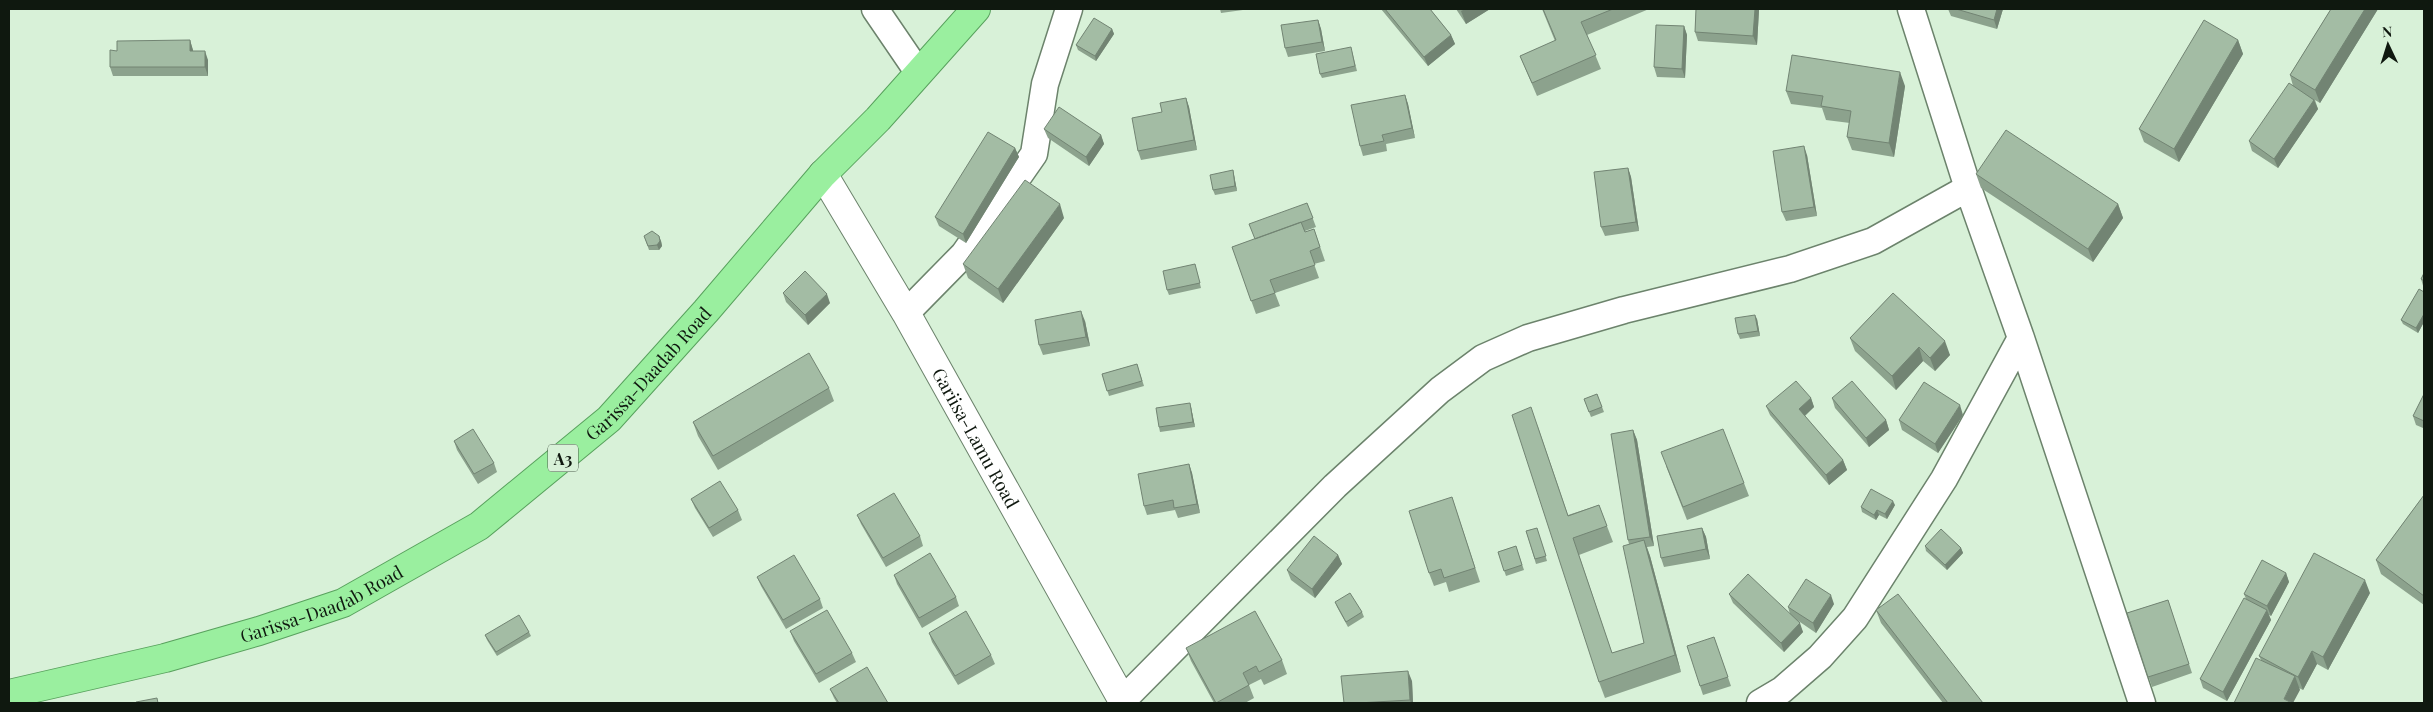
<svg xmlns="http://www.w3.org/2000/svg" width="2433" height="712" viewBox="0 0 2433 712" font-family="'Playfair Display',serif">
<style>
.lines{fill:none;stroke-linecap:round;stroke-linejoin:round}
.minor-casing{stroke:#6c836c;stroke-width:29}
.tertiary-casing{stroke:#6c836c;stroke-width:30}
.trunk-casing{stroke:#58a15d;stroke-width:30}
.minor{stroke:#fff;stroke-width:26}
.tertiary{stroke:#fff;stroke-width:28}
.trunk{stroke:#9aef9f;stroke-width:28}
.wall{fill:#8ca28d}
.shaded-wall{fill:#728473}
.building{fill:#a3bca4;stroke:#728473}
.labels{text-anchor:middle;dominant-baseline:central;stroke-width:4;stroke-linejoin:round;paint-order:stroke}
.shield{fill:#d8f1d8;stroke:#4b594b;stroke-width:1}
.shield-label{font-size:16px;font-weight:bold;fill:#0f180f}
.street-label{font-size:18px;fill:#0f180f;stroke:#d8f1d8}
</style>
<rect width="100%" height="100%" fill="#d8f1d8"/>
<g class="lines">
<defs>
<path id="minor" d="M875,9L918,72
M1911,9L1968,188L2021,338L2142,703
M906,313L964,254L1034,154L1045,84L1069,9
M1123,700L1335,486L1440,390L1483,358L1528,338L1624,310L1790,269L1873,241L1968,188
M1760,703L1782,690L1820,657L1855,618L1944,479L2021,338"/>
<g id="tertiary">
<path id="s1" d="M823,174L906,313L1124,703"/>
</g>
<g id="trunk">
<path id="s2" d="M9,694L165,658L259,631L343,603L479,526L609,419L706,311L823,174L878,119L976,9"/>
</g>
</defs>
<!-- minor casing -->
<use href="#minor" class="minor-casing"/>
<!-- tertiary casing -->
<use href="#tertiary" class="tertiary-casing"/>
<!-- trunk casing -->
<use href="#trunk" class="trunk-casing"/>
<!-- minor -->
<use href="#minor" class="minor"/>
<!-- tertiary -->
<use href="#tertiary" class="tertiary"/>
<!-- trunk -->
<use href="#trunk" class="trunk"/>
</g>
<!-- wall -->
<path class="wall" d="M1220,9H1250L1221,13Z
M1381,9H1430L1451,35L1455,44L1428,66Z
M1456,9H1490L1466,24Z
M1542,9H1649L1587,35L1601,69L1537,96L1520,56L1555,41Z
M1696,9H1758L1759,10L1757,45L1698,41L1695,32Z
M1948,9H2003L1997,29L1951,16Z
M2331,9H2378L2320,103L2315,100L2318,109L2278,168L2252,151L2249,141L2293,86L2290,75Z
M1318,20L1321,29L1325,51L1288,57L1285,48Z
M1684,26L1687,35L1685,78L1657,77L1654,67Z
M1112,29L1114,34L1096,61L1078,50L1076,45Z
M190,40L193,51L208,60V76H113L110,67L117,51Z
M2238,40L2243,54L2179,162L2144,142L2139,129Z
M1352,51L1357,71L1322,78L1320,74Z
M1905,86L1894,157L1852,150L1847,137L1850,123L1826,120L1822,108L1791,104L1786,91Z
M1405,95L1408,104L1415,138L1386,144L1387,151L1363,156L1360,146Z
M1186,98L1189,107L1197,150L1141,160L1138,151L1162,112Z
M1044,129L1101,135L1104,144L1089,166L1048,138Z
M1015,148L1019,157L966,243L939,226L935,217Z
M1807,155L1817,216L1786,221L1782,212Z
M1628,168L1631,177L1639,231L1605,236L1601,227Z
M1233,170L1234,175L1237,191L1215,195L1213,190Z
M1976,174L2118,204L2123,218L2093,262L1981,188Z
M1307,203L1316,227L1305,231V232L1314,229L1325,261L1314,264L1319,278L1275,293L1280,306L1256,314L1232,247L1255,239Z
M1064,218L1003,303L968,278L963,264Z
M644,236L661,241L662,246L659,250H649Z
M1195,264L1201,288L1169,295L1167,290Z
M2424,273V289L2421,279Z
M2424,292V322L2418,333L2403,324L2401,320Z
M783,293L830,303L808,325L786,302Z
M1893,293L1950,355L1935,371L1923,361L1896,390L1855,351L1850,338Z
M1757,319L1760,336L1740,339L1738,334Z
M1085,321L1090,346L1043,355L1039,345Z
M1137,364L1144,386L1109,396L1102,374Z
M829,388L834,401L718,470L698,436L693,422Z
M1597,394L1604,412L1591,417L1584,399Z
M2424,394V432L2423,428L2416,425L2413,416Z
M1811,398L1814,407L1805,416L1843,460L1847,470L1829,485L1770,415L1766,406Z
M1832,398L1886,420L1889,430L1869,447L1835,408Z
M1191,407L1195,427L1160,432L1159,427Z
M1963,415L1938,453L1902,430L1899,420Z
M1537,424L1568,515L1599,505L1613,542L1579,555L1612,653L1644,643L1629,544L1628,540L1633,430L1637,440L1654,546L1647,547L1650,556L1681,672L1605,698L1599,682Z
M454,441L494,463L497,472L478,484L457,450Z
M1189,464L1192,473L1200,513L1178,518L1175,510L1147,515L1144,506Z
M1666,466L1744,483L1749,496L1687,520Z
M2424,495V605L2381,574L2376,560Z
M1452,497L1480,582L1449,592L1446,582L1434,586L1429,573Z
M691,499L738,510L742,520L713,537L695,508Z
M1895,505L1887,519L1879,515L1876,520L1862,512L1861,507Z
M857,515L920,536L923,546L886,567L861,524Z
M1537,528L1547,561L1536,564L1526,531Z
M1702,528L1706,537L1710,559L1664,567L1661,558Z
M1516,546L1524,570L1506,576L1498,552Z
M1925,546L1961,548L1963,553L1947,570L1926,551Z
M1338,555L1342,564L1315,598L1291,580L1287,570Z
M2286,573L2289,582L2271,616L2269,615L2271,620L2227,701L2203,688L2200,679L2246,599L2244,594Z
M894,575L956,597L959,606L922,628L897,584Z
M757,577L820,599L823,608L786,629L761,586Z
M2370,593L2328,670L2317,664L2303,690L2299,688L2300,690L2261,660L2259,656Z
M1729,594L1790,614L1788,607L1834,604L1816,633L1797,620L1803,632L1784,652L1733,603Z
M2168,600L2192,673L2152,687L2127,613Z
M1335,602L1362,612L1364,617L1348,627L1337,607Z
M1876,610L1983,703H1943L1881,623Z
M790,631L852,653L856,662L819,683L794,641Z
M529,632L531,636L497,656L487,640L485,635Z
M929,633L991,655L995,664L958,685L932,642Z
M1714,637L1731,686L1703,695L1700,686Z
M1186,648L1282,660L1287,674L1264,685L1261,679L1249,685L1254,698L1245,703H1214L1191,661Z
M1412,681L1413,703H1344Z
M830,689L888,703H837L834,698Z"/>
<!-- shaded-wall -->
<path class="shaded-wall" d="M1465,9H1490L1466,24L1461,11Z
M1755,9H1758L1759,10L1757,45L1753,36Z
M1997,9H2003L1997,29L1994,20Z
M2365,9H2378L2320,103L2315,90Z
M1318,20L1321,29L1325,51L1322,42Z
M1684,26L1687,35L1685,78L1682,69Z
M1112,29L1114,34L1096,61L1095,56Z
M1451,35L1455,44L1428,66L1424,57Z
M190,40L193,50L194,60L190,51Z
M2238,40L2243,54L2179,162L2174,149Z
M205,51L208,60V76L205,67Z
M1900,72L1905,86L1894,157L1889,143Z
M1405,95L1408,104L1415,138L1412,128Z
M1186,98L1189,107L1197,150L1194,140Z
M2314,100L2318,109L2278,168L2274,159Z
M1101,135L1104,144L1089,166L1086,157Z
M1804,146L1807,155L1817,216L1814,207Z
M1015,148L1019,157L966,243L963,234Z
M1628,168L1631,177L1639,231L1636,222Z
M1233,170L1234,175L1237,191L1235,186Z
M1060,204L1064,218L1003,303L998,289Z
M2118,204L2123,218L2093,262L2088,249Z
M659,236L661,241L662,246L659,250L657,245Z
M827,294L830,303L808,325L805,315Z
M1081,311L1085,321L1090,346L1086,337Z
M2424,314V322L2418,333L2416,328Z
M1755,315L1757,319L1760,336L1758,331Z
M1945,341L1950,355L1935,371L1930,358Z
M1919,347L1923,361L1896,390L1892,376Z
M1811,398L1814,407L1802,418L1799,409Z
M1190,403L1191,407L1195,427L1193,422Z
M1960,405L1963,415L1938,453L1935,444Z
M1886,420L1889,430L1869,447L1866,438Z
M1633,430L1637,440L1654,546L1650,537Z
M1843,460L1847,470L1829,485L1826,475Z
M1189,464L1192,473L1200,513L1197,504Z
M1893,501L1895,505L1887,519L1885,514Z
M1877,510L1879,515L1876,520L1874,515Z
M1702,528L1706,537L1710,559L1706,549Z
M1644,540L1650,556L1681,672L1675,655Z
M1961,548L1963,553L1947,570L1945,565Z
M1338,555L1342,564L1315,598L1312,589Z
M2286,573L2289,582L2271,616L2267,606Z
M2365,580L2370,593L2328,670L2323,657Z
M1831,595L1834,604L1816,633L1813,623Z
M2267,610L2271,620L2227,701L2223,692Z
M1800,623L1803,632L1784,652L1781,643Z
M2312,651L2317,664L2303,690L2298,677Z
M1408,671L1412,681L1413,703H1411L1410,700Z
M2295,676L2300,690L2293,703L2284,699Z"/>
<!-- building -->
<path class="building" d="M1385,9H1430L1451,35L1424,57Z
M1543,9H1613L1581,22L1596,55L1532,83L1520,56L1556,40Z
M1696,9H1755L1753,36L1695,32Z
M1956,9H1997L1994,20Z
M2331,9H2365L2315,90L2290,75Z
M1094,18L1112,29L1095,56L1076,45Z
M1318,20L1322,42L1285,48L1281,25Z
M2204,20L2238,40L2174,149L2139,129Z
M1656,25L1684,26L1682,69L1654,67Z
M190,40V51H205V67H110V50L117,51V41Z
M1351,47L1355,66L1320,74L1316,54Z
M1792,55L1900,72L1889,143L1847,137L1851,111L1821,106L1823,96L1786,91Z
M2289,83L2314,100L2274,159L2249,141Z
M1405,95L1412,128L1382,135L1384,141L1360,146L1351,105Z
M1186,98L1194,140L1138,151L1132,118L1162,112L1160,103Z
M1059,107L1101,135L1086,157L1044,129Z
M2006,130L2118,204L2088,249L1976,174Z
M988,132L1015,148L963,234L935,217Z
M1804,146L1814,207L1782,212L1773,151Z
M1628,168L1636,222L1601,227L1594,172Z
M1233,170L1235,186L1213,190L1210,175Z
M1025,180L1060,204L998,289L963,264Z
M1307,203L1313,218L1255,239L1249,224Z
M1301,222L1305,232L1314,229L1320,247L1310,251L1315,265L1270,280L1275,293L1251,301L1232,247Z
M652,231L659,236L660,241L657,245L648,246L644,236Z
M1195,264L1200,283L1167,290L1163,271Z
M805,271L827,294L805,315L783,293Z
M2424,273V281L2421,279Z
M2419,289L2424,292V314L2416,328L2401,320Z
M1893,293L1945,341L1930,358L1919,347L1892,376L1850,338Z
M1081,311L1086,337L1039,345L1035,320Z
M1755,315L1758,331L1738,334L1735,318Z
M809,353L829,388L713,456L693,422Z
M1137,364L1142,381L1107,391L1102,374Z
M1796,381L1811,398L1799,409L1843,460L1826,475L1766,406Z
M1852,381L1886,420L1866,438L1832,398Z
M1924,382L1960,405L1935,444L1899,420Z
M1597,394L1602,407L1589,412L1584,399Z
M2424,394V421L2413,416Z
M1190,403L1193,422L1159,427L1156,408Z
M1531,407L1568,516L1599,505L1607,526L1573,538L1612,653L1644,643L1623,546L1644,540L1675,655L1599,682L1512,415Z
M473,429L494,463L474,474L454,441Z
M1723,429L1744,483L1683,507L1661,452Z
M1633,430L1650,537L1628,540L1611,434Z
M1189,464L1197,504L1174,508L1173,500L1144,506L1138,474Z
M720,481L738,510L709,528L691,499Z
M1871,489L1893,501L1885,514L1877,510L1874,515L1861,507Z
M894,493L920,536L883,558L857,515Z
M2424,495V596L2376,560Z
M1452,497L1475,568L1444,578L1441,569L1429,573L1409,511Z
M1537,528L1546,556L1535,559L1526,531Z
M1702,528L1706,549L1661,558L1657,536Z
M1941,529L1961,548L1945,565L1925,546Z
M1314,536L1338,555L1312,589L1287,570Z
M1516,546L1522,565L1504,571L1498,552Z
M930,553L956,597L919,618L894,575Z
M2314,553L2365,580L2323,657L2312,651L2298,677L2259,656Z
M794,555L820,599L783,620L757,577Z
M2262,560L2286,573L2267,606L2244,594Z
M1748,574L1800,623L1781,643L1729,594Z
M1806,579L1831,595L1813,623L1788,607Z
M1350,593L1362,612L1346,622L1335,602Z
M1898,594L1983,703H1948L1876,610Z
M2244,598L2267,610L2223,692L2200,679Z
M2168,600L2189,664L2148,677L2127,613Z
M827,610L852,653L816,674L790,631Z
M966,611L991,655L955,676L929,633Z
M1255,611L1282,660L1259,672L1256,666L1243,673L1249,685L1216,703L1186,648Z
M519,615L529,632L496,652L485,635Z
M1714,637L1728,677L1700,686L1687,646Z
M2256,658L2295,676L2284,699L2292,703H2234Z
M867,667L888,703H839L830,689Z
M1408,671L1410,700L1358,703H1344L1341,676Z
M157,698L158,703H137L136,702Z"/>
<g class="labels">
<!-- shield labels -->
<rect class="shield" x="548" y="444.5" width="30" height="27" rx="4"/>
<g class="shield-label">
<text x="563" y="458">A3</text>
</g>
<!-- street labels -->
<g class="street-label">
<text stroke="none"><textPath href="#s2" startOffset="731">Garissa-Daadab Road</textPath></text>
<text stroke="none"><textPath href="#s1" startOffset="305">Gariisa-Lamu Road</textPath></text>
<text stroke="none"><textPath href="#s2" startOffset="326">Garissa-Daadab Road</textPath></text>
</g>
</g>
<!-- border -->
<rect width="2433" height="712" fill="none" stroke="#0f180f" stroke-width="20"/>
<!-- north arrow -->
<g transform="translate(2388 45) rotate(356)" stroke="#d8f1d8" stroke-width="4" paint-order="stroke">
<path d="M0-4L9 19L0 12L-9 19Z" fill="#0f180f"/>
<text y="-8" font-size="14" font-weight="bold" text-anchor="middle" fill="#0f180f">N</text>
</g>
</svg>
